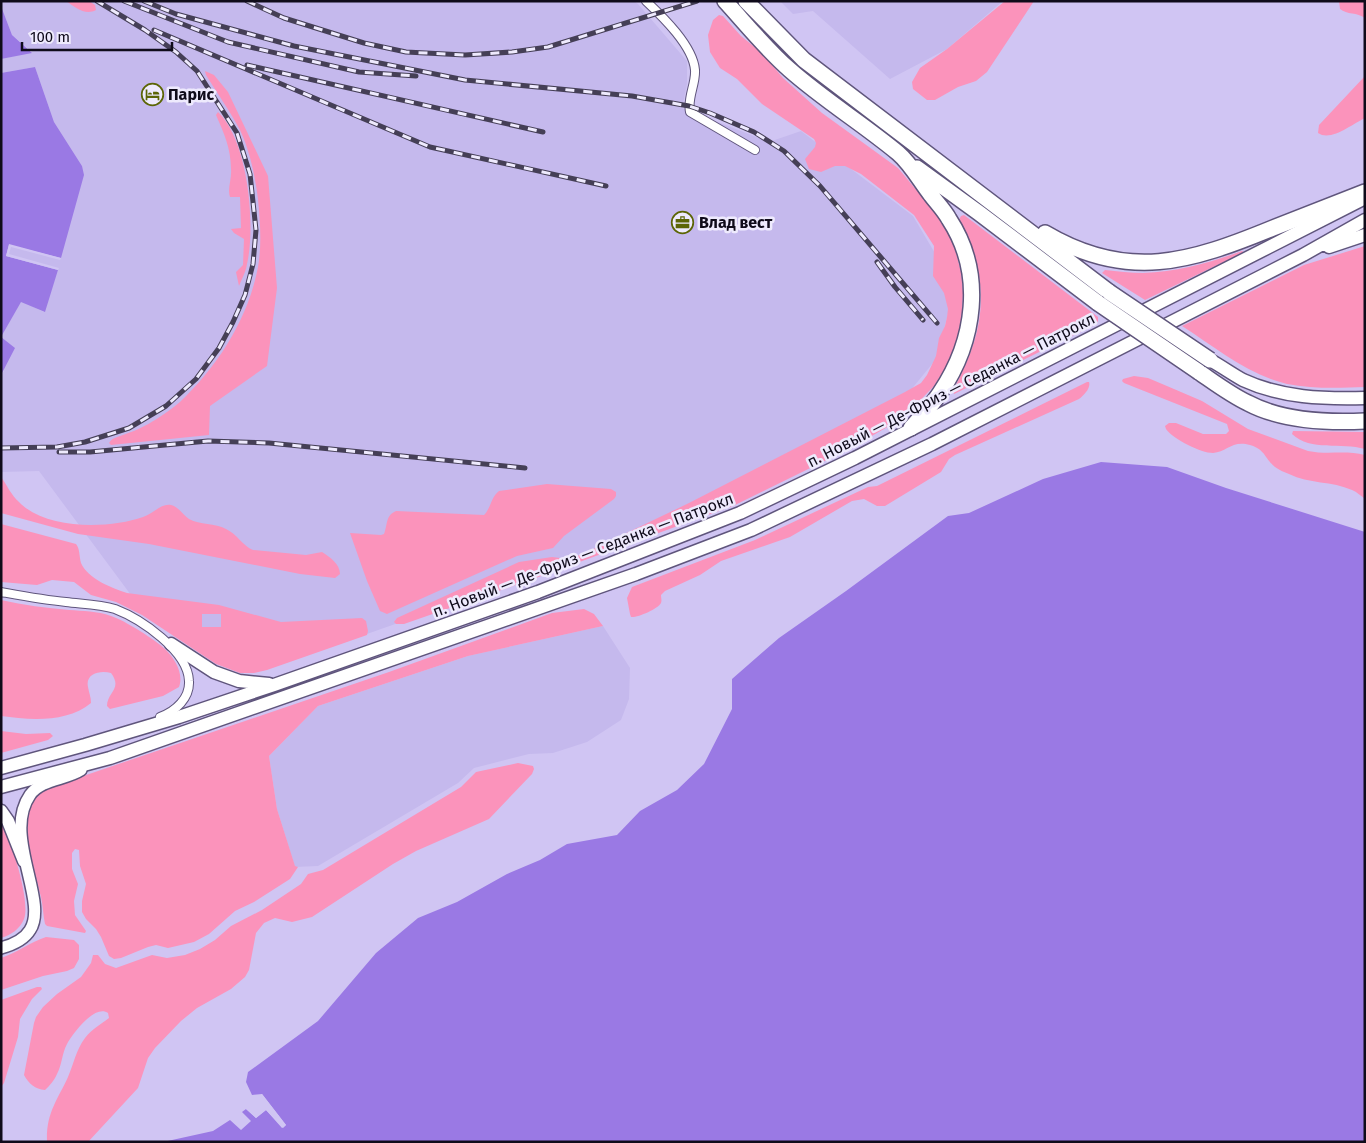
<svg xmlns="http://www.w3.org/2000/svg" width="1366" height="1143" viewBox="0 0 1366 1143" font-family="'Fira Sans',sans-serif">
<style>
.built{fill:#c5b9ed}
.green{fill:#fb93bb;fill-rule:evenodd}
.water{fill:#9a79e4}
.pier{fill:#d0c5f3}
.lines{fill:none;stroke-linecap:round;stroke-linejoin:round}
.street-casing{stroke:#5f557c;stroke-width:10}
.secondary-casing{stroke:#5f557c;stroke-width:14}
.primary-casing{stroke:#5f557c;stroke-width:15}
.highway-casing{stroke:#5f557c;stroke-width:18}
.street{stroke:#fff;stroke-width:8}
.secondary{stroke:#fff;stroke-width:11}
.primary{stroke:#fff;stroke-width:12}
.highway{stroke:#fff;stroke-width:15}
.rail-casing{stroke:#453f56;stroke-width:5}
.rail{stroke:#eeeafd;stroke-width:3;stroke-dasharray:9;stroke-linecap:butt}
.highway-bridge-casing{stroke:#5f557c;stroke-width:18;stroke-linecap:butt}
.highway-bridge{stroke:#fff;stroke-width:15}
.labels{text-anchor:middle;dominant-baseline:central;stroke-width:5;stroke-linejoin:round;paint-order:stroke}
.poi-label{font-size:16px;font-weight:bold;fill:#0f0b1a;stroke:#eeeafd;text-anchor:start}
.street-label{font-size:16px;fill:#0f0b1a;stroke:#eeeafd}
</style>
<rect width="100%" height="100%" fill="#d0c5f3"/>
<!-- built -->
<path class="built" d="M1,1H634L638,4L687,61V84L682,108L769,142L801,131L913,216L939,260L950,305L937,358L910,391L689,504L586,554L554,568L262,671L202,654L148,618L39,471L1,472V375L4,371L1,337L21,301L44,312L58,270L6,256L9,244L82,166L54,122L35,67L1,73V59L32,52L12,35L1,6Z
M780,1H1003L947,49L890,79L813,11L793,14Z
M603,626L630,668L629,699L621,720L587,742L553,753L529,754L474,768L458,783L318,866L295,867L277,809L269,756L318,706L468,656Z"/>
<!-- green -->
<path class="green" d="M66,1H89L95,5L96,10C85,16 75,7 66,1Z
M1005,1H1034L987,72L976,81L958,87L935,100H927L913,89L912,82L920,68L947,49Z
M1339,1H1365V18C1357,12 1347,15 1340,9Z
M719,15L723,16L741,36L762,53L783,78L822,113L898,168L944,223L955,249L961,272L963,293L961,326L956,345L946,367L934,386L903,418L849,449L735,505L533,579L404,624H396L394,622L397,618L519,562L552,557L568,559L585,553L689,503L905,392L921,383L927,375L936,356L939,338L945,326L947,317L948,309L944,293L933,276L934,246L914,215L861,174L845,166H835L821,172L809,169L805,159L815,147L816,143L814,139L762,104L737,79L720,68L710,52L708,35L713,20Z
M205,71L214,75L228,92L268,176L277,288L267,366L210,406L209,435L111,445L109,443C112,437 122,436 128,433C145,428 167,413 180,402C218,366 248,319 258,267C262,244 260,221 258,199C255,176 250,151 240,130C230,111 217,93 206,75Z
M1365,76V118C1352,124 1331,142 1318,133L1319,125Z
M218,112C248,140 256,225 247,264C246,271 242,279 239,286L236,272L243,265L244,239L234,233L231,229L241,228L240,197H230C227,189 232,179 231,169C231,149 224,133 216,115Z
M964,215L1098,317V321L1096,324L954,394L953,391C974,350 987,316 978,270C974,253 966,239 960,223C959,219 959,220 961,216Z
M1365,246V387C1340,388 1312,389 1287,384C1248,375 1215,347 1182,326L1304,265Z
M1242,251H1243L1242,253L1145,300L1102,273L1105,270C1117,271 1131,273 1143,273C1178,272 1209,263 1242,251Z
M1134,376L1148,378L1174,389L1202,401L1248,429L1308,451C1327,455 1346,450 1365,455V499C1361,496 1357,492 1352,490C1332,481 1309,484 1289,474C1284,472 1279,470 1275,467C1264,458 1266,450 1250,445C1232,440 1227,452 1213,453C1201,453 1173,439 1166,429L1165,426L1169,423H1176L1203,434H1226L1229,431L1227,424L1124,383L1122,381L1123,379Z
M1087,382H1089C1091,388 1084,395 1079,399L955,455L949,459L941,472L885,506H877L864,499L852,501L790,537L721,561L700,575L665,591L661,595C661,597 662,601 661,603C658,609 637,618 631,617L630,614L627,598L632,587L755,540L868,487L877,486Z
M1293,431L1365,432V449C1341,442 1311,452 1292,434Z
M1,477C7,485 11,495 19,502C46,530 109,529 143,517C153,514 161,503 171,505C179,507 183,515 189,519C200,525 215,523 226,529C237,534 243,546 253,550L306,555L322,552C330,557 340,564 340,574L335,578L300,574L149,544L78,534L1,513Z
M547,484L611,489L616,492V496L614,499L564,536L553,548L517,556L387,614L380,611L367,581L350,533L381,535L384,534C388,524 385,516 396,511L484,515C491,508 491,497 499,491Z
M1,524L76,544C80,549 79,556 81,563C88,579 112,588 127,593L219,605L281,622L362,618L366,621L368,631L367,635L267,670L254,673H240L216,664L142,615L116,602L91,595L74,582L52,580L37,585L1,582ZM202,614H221V627H202Z
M1,600C24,605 46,608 69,610C83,611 97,611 111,616C124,620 156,640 166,650C175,659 184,674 179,687L163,696L110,709L107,706C107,692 123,689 111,673C101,670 85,673 88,687C89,693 91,697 91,703C67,723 30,720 1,716Z
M584,609L594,614L603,626L468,656L318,706L269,756L277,809L295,866L298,867L290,879L254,902L235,911L209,934L194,942L168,948L156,945L148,947L121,958L114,959L109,956L101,937L96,929L86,919L82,912V901L86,884L80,866L79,850L75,849L72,853V869L78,884L74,901L75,915L86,931L85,933L47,926L45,924C43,915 43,906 41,897C36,875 21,833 28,812C32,800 38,795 48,788L389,672L552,613Z
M1,731L26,734L50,733L53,736L48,740L1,753Z
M518,763L533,766L534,769L532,774L489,819L416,851L393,864L312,917L292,922L275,918L264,923L256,933L249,970L245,977L231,989L197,1008L181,1021L155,1048L148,1058L138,1088L88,1142H47C46,1113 57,1101 68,1077C74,1063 76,1050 85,1038C92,1029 100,1025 109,1018L108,1013C95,1004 73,1033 67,1044C62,1053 62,1065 57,1074C54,1081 50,1085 45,1090C35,1089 29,1084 24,1075L34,1023L36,1017L43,1007L57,994L81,977L91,963L93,955H98L105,964L116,968L152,955L167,958L185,955L200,949L215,940L231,926L262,910L301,884L308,874L323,870L461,787L476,772Z
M1,822C11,837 31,903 24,919C20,929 11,935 1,938Z
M46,937L74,940L79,945V959L74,968L67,971L43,976L1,990V958C17,953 30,942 46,937Z
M37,987H41L42,989L32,999L20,1019L18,1037L4,1083L1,1087V1000Z"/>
<!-- water -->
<path class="water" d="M1,6L12,35L32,53L1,59Z
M35,67L54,122L82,166L84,175L61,258L9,245L6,256L58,270L45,312L21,302L1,337L15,348L1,375V73Z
M1101,462L1167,467L1226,488L1365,532V1142H163L213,1131L230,1120L241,1130L251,1121L242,1112L246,1109L256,1118L266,1110L283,1128L286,1125L262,1094L252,1095L246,1082L248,1072L318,1021L376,953L418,918L457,902L507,874L540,860L567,844L617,835L640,811L677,790L704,764L732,709V679L779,638L846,591L948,516L969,513L1043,479Z"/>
<!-- pier -->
<path class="pier" d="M9,244L61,258L60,260L11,247L9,254L59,268L58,270L6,256Z
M262,1094L286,1125L282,1128L266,1110L256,1118L246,1109L248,1107L256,1115L267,1108L282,1124L261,1097H259Z"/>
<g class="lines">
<defs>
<path id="street" d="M646,1C663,17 693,46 695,70C696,84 687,98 690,112L755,150
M1,592C23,596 44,600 66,602C82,604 99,604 115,609C141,619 188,651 189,681C190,698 176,711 160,717"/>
<path id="secondary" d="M1,948C12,945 24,940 30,930C49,901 2,835 30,795C41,779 66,780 81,770"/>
<path id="primary" d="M1329,247L1365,235
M1210,360C1221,366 1232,374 1243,380C1282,398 1323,399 1365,398
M171,644L214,672L239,681L269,684
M1,768L85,745L179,717L274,685L538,592L740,513L855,458L1365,198
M1,787L110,758L636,574L751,530L932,444L1303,255L1365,220
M1,811L8,821L24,861"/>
<path id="highway" d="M725,1C746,24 766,49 790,70C824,100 863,124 898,153C911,164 920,181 931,195C937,203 944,210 949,219C985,274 975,341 940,393C932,405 921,417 911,428
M746,1L804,60L1109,292
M917,168L979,213L1098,303
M1045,233C1128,282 1190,262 1273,228C1303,216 1334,204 1365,192
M1199,372C1215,383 1231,395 1248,403C1282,421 1326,423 1365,421"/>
</defs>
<!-- street casing -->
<use href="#street" class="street-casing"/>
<!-- secondary casing -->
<use href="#secondary" class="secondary-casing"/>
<!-- primary casing -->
<use href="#primary" class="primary-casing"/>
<!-- highway casing -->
<use href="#highway" class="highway-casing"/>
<!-- street -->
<use href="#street" class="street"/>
<!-- secondary -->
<use href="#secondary" class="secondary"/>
<!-- primary -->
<use href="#primary" class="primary"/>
<!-- highway -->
<use href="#highway" class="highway"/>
<defs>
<path id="rail" d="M124,1L228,42L359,72L416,76
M144,1L176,14L294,46L465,80L632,96L689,106L710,113L754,132L784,151L820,186L937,323
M247,1L284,18L364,43L406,52L465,55L512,52L548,47L697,1
M154,30L430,147L606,186
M247,65L543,132
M877,262L895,287L923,320
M1,448L57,447L85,442L129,428L166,406L196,379L219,348L233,322L245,295L253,264L256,230L250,174L237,133L197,71L176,52L145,30L97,1
M59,452H90L208,441L269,443L525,468"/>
</defs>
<!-- rail casing -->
<use href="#rail" class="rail-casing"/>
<!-- rail -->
<use href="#rail" class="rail"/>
<defs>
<path id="highway-bridge" d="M1109,292L1210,360
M1098,303L1199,372"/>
</defs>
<!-- highway-bridge casing -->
<use href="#highway-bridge" class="highway-bridge-casing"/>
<!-- highway-bridge -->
<use href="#highway-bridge" class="highway-bridge"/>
</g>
<!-- icons -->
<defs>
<symbol id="hotel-ring" viewBox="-11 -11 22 22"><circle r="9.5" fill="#eeeafd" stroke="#5c6505" stroke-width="1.5"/><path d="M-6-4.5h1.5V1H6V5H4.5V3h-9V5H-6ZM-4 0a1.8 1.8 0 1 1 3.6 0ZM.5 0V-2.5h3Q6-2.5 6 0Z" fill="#5c6505"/></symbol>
<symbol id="office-ring" viewBox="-11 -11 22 22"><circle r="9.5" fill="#eeeafd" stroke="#5c6505" stroke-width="1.5"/><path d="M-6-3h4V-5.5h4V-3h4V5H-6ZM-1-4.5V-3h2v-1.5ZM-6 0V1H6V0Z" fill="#5c6505"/></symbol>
</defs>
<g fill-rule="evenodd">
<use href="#hotel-ring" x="140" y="82" width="25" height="25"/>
<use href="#office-ring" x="670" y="210" width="25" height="25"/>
</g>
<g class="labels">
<!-- poi labels -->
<g class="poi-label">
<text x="168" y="94">Парис</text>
<text x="699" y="222">Влад вест</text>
</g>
<!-- street labels -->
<g class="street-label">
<text transform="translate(951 390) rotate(-27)">п. Новый — Де-Фриз — Седанка — Патрокл</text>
<text transform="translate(583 555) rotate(-21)">п. Новый — Де-Фриз — Седанка — Патрокл</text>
</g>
</g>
<!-- border -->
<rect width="1366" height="1143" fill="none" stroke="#0f0b1a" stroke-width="5"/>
<!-- scale -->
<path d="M22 42v8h150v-8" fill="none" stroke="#0f0b1a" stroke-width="2.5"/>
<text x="30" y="42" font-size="15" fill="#0f0b1a" stroke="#eeeafd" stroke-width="4" paint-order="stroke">100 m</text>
</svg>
